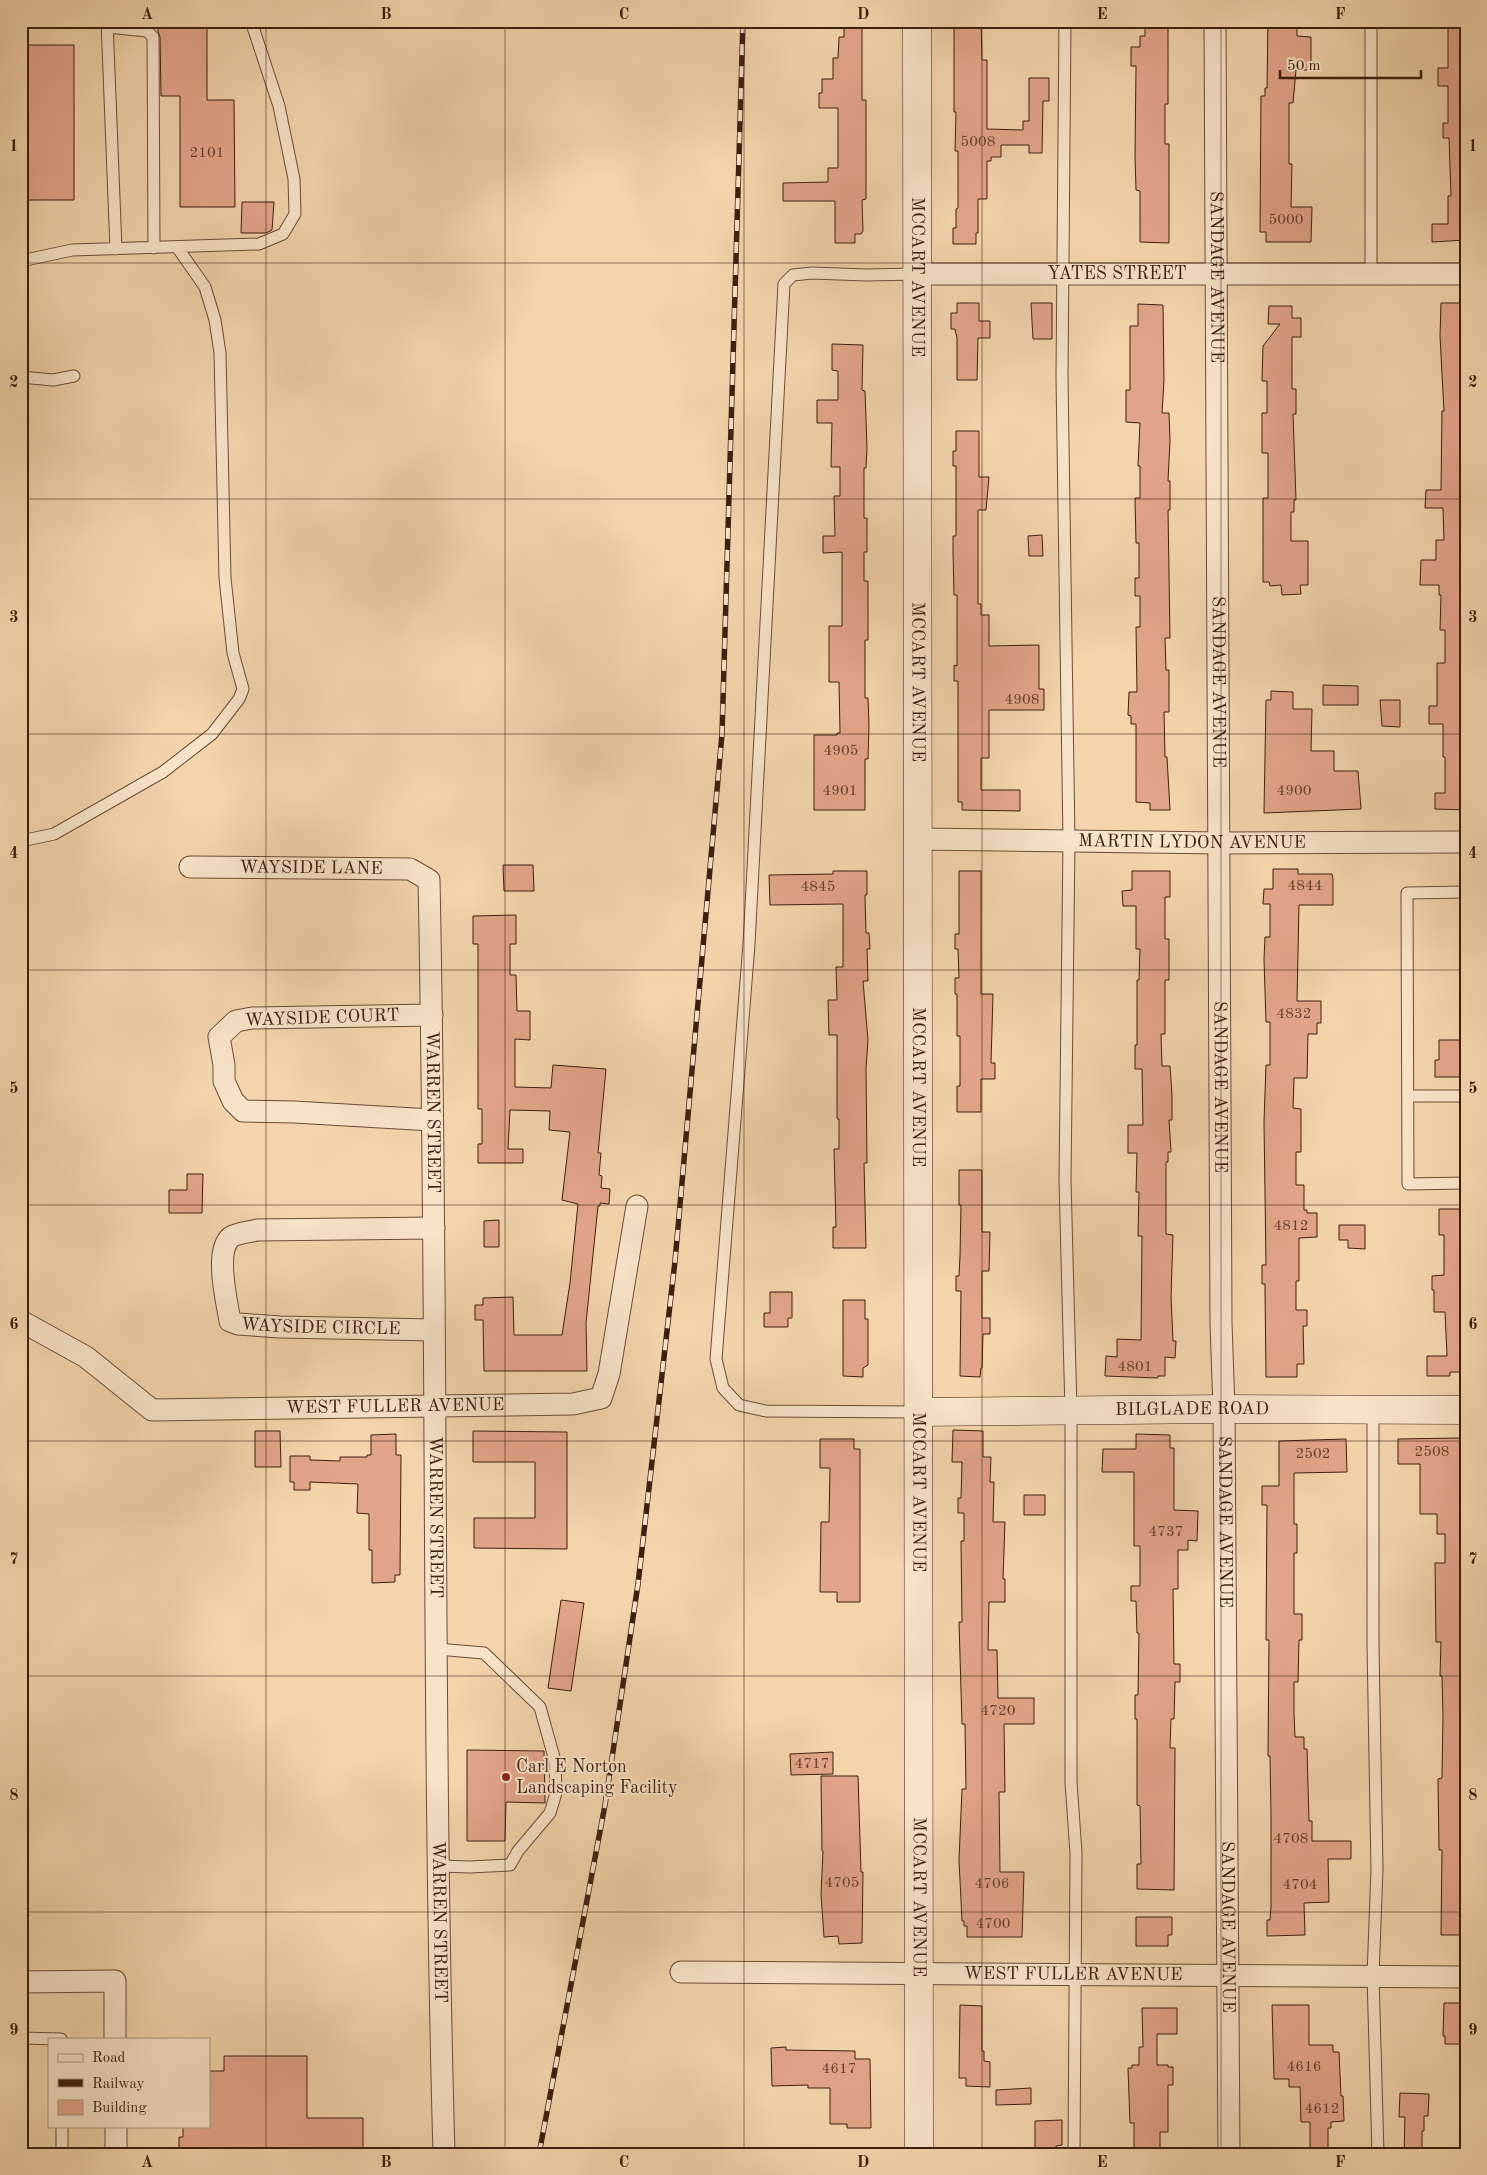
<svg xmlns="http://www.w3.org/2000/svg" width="1487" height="2175" viewBox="0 0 1487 2175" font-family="'Old Standard TT',serif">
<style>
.building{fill:#e3a589;stroke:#3c1f10}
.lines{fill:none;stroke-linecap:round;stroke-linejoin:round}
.lane-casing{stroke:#6a4c37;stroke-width:13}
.street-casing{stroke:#6a4c37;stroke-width:23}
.secondary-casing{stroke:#3c1f10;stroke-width:29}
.lane{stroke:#f7e3c8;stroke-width:11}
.street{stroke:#f7e3c8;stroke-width:21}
.secondary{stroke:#f7e3c8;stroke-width:28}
.rail-casing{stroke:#3c1f10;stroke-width:5.5}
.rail{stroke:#f7e3c8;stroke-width:4;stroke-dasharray:11;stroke-linecap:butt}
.grid{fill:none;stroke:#3c1f10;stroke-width:1;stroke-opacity:0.55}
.poi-dot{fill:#8f2418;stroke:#f7e3c8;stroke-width:2}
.labels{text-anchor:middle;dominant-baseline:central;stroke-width:4;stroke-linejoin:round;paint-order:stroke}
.number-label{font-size:15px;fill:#66402e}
.street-label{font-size:18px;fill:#3c1f10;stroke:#f7e3c8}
.poi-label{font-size:18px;fill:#3c1f10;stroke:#f7e3c8;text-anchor:start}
.neatline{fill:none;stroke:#3c1f10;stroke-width:2}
.grid-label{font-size:16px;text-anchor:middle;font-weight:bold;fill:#3c1f10}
</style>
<rect width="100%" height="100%" fill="#f3d4ab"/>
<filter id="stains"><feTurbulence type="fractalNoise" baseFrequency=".004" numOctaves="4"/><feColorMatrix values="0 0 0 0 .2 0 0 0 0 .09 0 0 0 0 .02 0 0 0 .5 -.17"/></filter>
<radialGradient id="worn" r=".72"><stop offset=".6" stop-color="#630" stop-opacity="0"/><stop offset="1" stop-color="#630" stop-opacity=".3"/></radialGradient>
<!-- building -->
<path class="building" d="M158,21H207V100H234L235,207H180V96H161L160,37L158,31Z
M844,21H862V100H866V199L862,200L863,231L861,234H855V243H835V201H783V183L828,182V168H838V108H819V93H822V79H833V58H838L839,37H844Z
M954,21H981L982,60H987V129L1023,130V121H1029V78H1049V101H1043L1042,153H1029V145H1001V157H991V161H987V199H978V233H976V244H953V228H956V209L958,208V151H955L956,112H954Z
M1145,21H1168V104H1165V144H1169V243L1140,242V191L1136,190L1135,156L1136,66H1131V47H1140V36H1145Z
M1268,21H1297V36L1311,37V70H1296L1293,103H1289V164H1292L1291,207H1312L1311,242H1266V232H1260L1261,96H1265V88H1267Z
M1448,21H1466V240L1432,242V224H1448V196H1451L1449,138H1443V123H1448V86H1438V68H1448Z
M21,45H74V200H21Z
M242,202H274L272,230L266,233H241Z
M957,303H979V321H990V338H978L977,380H957V338L955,329H951V313H957Z
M1031,303H1052V339H1033Z
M1441,303H1466V810L1435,809V793H1445V757H1443V724H1429V706H1437V663H1445V630H1440L1441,595H1439V585H1420L1421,560H1436V540H1444L1443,508H1425L1426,490H1441L1442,411H1444L1440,336Z
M1138,304L1163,305L1164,380L1162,413H1169L1170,441L1168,481H1170V510H1168L1170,638H1165L1166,670H1169V712H1164L1165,757H1167L1170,810H1150V803L1136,802V724H1131V716L1128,715L1129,692H1137L1136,627H1140V596H1135V578H1139V543H1136L1135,498H1140V466H1138L1140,423L1126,422V390H1130V326H1138Z
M1269,306H1292V318H1301V337H1292V389H1296V414H1293L1296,500H1294V512H1291V541H1308V585H1300L1301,594L1282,595L1281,585L1270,586L1269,582H1263V498H1268V453H1262V413H1267V381H1262L1263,346L1280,324H1268Z
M832,344L863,345L862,390L865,391L867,448L866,468H864V518H867V552H864V581H868V640H865V698H868L869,725L868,759H865V810H814V735H837V733H840L839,682H829V626H842V552L823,553V536H835L834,496H840V467H831L832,423H817V400H838V371L832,370Z
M956,431H979V477H989L986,510H978V604H981V615H989V646L1039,645V689H1044V710H989V758H981V790H1020V811L962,810V802H958V681H954V665L957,666V595H954L953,552V536H956V466H953V451H956Z
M1042,535L1043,556H1029L1028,536Z
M1323,685L1358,686V705H1323Z
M1271,691L1293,692V709H1312L1311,751H1334V771H1358L1361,809L1264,813L1266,700H1271Z
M1380,700H1400V727L1382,726Z
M503,865H533L534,891H504Z
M1273,869H1298V874H1332L1333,879V905H1299L1297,1001H1321V1023H1317V1034H1308L1307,1078H1294L1293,1108L1301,1109V1152H1296V1185H1304V1210H1307V1213H1317V1237L1299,1238V1281H1296V1310H1307V1326H1303L1304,1364H1297V1377H1266L1265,1290V1284H1262V1265H1266L1264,1122L1266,1065H1270V1022H1266L1264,959L1265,937H1270V904H1263L1264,889H1273Z
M833,871H867V895H865L866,933H869L870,949H867L868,981H863L868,1040L866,1068L867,1163H864L866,1248H833V1227H836L834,1149H839V1119H837V1035H829L828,1000H837L836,967H843V904L770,905L769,875L833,874Z
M959,871H981V994H993L991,1063H995V1079H981V1112H957V1086H960V1036H957V994H955V978H959L958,949H955V934H959Z
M1132,871H1170V897H1165V939H1169V980H1165V1034H1161L1162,1066H1170L1172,1096V1120H1169L1171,1152H1168V1162H1166V1234L1173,1235L1171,1297L1173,1341H1176L1175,1358L1165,1357V1376H1158V1378L1105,1376L1106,1356L1117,1357V1339L1141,1340L1142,1236H1138L1139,1192H1136L1137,1153H1128V1125H1143L1142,1069H1135V1045H1137V980H1139L1140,949H1136V906H1123L1122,891L1132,890Z
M516,915V944H510V975H516L517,1011H530V1040L515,1039V1087L551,1088L553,1065L606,1069L598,1153H601L599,1175L602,1176L601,1188L610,1189L609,1204L600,1203V1206H598L586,1323L587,1371H484L483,1320H475V1305H483V1298L513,1297L514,1335H562L570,1283L578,1204L562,1200L570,1132L549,1130L550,1111L510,1110L508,1149H523V1163H478V1144H482V1109H478V944H473V916Z
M1439,1040H1466V1077H1435V1060H1439Z
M959,1170H982V1232H990L989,1271H982V1318H990V1334H983L982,1368H981L980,1377L960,1376L961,1291H956V1276H959L960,1256L961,1205H959Z
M187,1174H203L202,1213H169V1190H187Z
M1439,1209H1466V1372H1450V1376H1427V1356H1447L1445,1312H1434V1290H1432V1276L1444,1275V1235H1439Z
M499,1220V1247H484V1221Z
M1339,1225H1365V1249L1348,1248V1240H1339Z
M770,1292H792V1318H788V1327H764V1313H770Z
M843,1300H865V1319H868V1365L863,1368V1377L843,1376Z
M953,1430L983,1431V1457H991L990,1482H994L993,1522H1005L1003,1579H1005V1602H989L988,1650H997L998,1698H1034V1724H1004L1005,1792H999L1000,1872H1024L1022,1937H967V1926H964V1921H962L959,1860L962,1789H966L965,1724H962L959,1622H962L961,1541H964V1513H958V1498H961L962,1462H952Z
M255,1431H280L281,1467H255Z
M473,1431L567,1432V1549L474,1548V1518H535V1462H473Z
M396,1434V1455H401L400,1575H395V1582L372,1583V1550H369V1514L357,1513L358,1484L310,1482V1490H294V1482H290V1456H310V1460L340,1461V1457H367V1455H371V1435Z
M1136,1434L1170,1435V1448H1174V1510L1198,1511L1197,1541L1188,1540V1550H1178V1589H1173L1174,1664H1180V1682H1175L1174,1719H1171L1170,1748H1175L1174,1890L1137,1889V1864H1141L1140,1806L1137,1805V1719H1135V1695H1138L1139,1633H1137L1136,1601H1131V1586H1140V1546H1134V1472H1102L1103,1449H1136Z
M1459,1438L1466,1439V1935H1441L1442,1850H1439L1438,1779L1442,1778L1443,1716L1442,1676H1440L1441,1642H1436L1435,1563H1445V1534H1437V1514H1420V1464H1398V1439Z
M820,1439H854V1449H860V1602H837V1592H820L821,1522H829L830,1468H820Z
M1346,1439L1347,1472L1294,1473V1524H1297V1553H1294V1614H1302V1640H1299L1298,1682H1294V1714L1295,1737H1304V1749H1307L1309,1821H1312V1841H1351V1859H1328L1329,1902L1304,1903L1305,1935L1267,1936V1920H1270L1271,1907V1813L1270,1756H1268L1269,1640H1266L1267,1505H1262V1486H1279V1441Z
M1024,1495H1045V1515H1024Z
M561,1600L584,1603L571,1691L548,1688Z
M467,1750L544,1751L545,1803L506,1802L505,1841H467Z
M833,1752V1774L791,1775L790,1754Z
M821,1776H858L861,1872H863L862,1943L839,1944L838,1936L824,1937L821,1894L823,1851H822Z
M1136,1917H1172V1935H1168V1946H1136Z
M1444,2003H1466V2040L1464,2044H1445V2036H1443Z
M960,2005L982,2006V2051H984V2061L990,2062V2087L966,2086V2078H959Z
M1272,2005H1309V2045H1333V2052H1339L1341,2096H1343L1344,2121L1331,2122V2128H1328V2154H1310V2122H1301L1300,2087H1289V2079H1274Z
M1142,2008H1177V2034H1157V2065H1168V2067H1173V2085H1168V2132H1160V2154H1134V2123H1130L1128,2068H1132V2065H1139V2047H1143Z
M786,2047V2050L855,2051V2059H870L871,2128H847V2124H830V2088H808V2085L772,2086L771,2048Z
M224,2056H307V2118H363V2154H179V2137H183V2126H209V2071H224Z
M1031,2088V2104L996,2105V2090Z
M1400,2093L1429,2094L1428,2116H1424V2131H1422V2154H1404L1405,2117H1399Z
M1062,2120V2145L1056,2146V2154H1035V2121Z"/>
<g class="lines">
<defs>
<path id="lane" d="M107,21L116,249
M1065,21L1062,376L1069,841L1065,1180L1071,1411V1782L1076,1853L1074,2154
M1371,21V274
M107,27L147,31L153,37L154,248
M21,261L72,250L259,244L283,234L295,214L294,179L279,106L251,21
M917,274L866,275L812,273L793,275L784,284L749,944L716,1359L723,1388L739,1405L766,1411L918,1412
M21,377L53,380L74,376
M21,841L54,834L163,772L212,734L239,699L243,689L233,653L225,578L220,353L215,320L205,287L177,247
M1466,892L1407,893L1408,1184L1466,1183
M1408,1096H1466
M1373,1410V1644L1377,1869L1373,1976L1378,2154
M437,1649L484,1653L540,1707L555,1761L556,1793L550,1813L518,1851L510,1865L470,1867L439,1866
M21,2038L61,2039
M62,2126V2154"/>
<g id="street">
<path id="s1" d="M1215,21L1221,1323L1224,1409L1229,2154"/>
<path id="s2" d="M917,274H1466"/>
<path id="s3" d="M918,839L1220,843L1466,842"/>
<path id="s4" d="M190,867L410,869L429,880C438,1305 432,1729 444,2154"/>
<path d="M432,1015L252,1018L236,1021L219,1037L224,1065V1081L233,1101L243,1111L294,1112L432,1120"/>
<path id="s5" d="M434,1228L257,1230C250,1232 237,1233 231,1237C214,1251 227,1302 230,1321L238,1324L280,1327L434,1330"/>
<path id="s6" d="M21,1321L86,1357L152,1410L573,1404L601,1398L609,1374L637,1206"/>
<path id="s7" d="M681,1972L1466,1977"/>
<path d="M21,1982L115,1981V2039"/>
<path d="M116,2126V2154"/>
</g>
<g id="secondary">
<path id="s8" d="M917,21L919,2154"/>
<path id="s9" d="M918,1412L1224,1409L1466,1410"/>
</g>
</defs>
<!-- lane casing -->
<use href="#lane" class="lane-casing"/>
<!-- street casing -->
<use href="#street" class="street-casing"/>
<!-- secondary casing -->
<use href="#secondary" class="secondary-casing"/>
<!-- lane -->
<use href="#lane" class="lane"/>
<!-- street -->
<use href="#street" class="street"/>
<!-- secondary -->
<use href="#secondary" class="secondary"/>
<defs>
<path id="rail" d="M539,2154L605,1805L638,1584L675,1261L722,734L743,21"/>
</defs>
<!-- rail casing -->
<use href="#rail" class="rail-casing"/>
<!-- rail -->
<use href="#rail" class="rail"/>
</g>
<!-- grid -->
<path class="grid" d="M266,21V2154M505,21V2154M744,21V2154M982,21V2154M1221,21V2154M21,263H1466M21,499H1466M21,734H1466M21,970H1466M21,1205H1466M21,1441H1466M21,1676H1466M21,1912H1466"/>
<!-- markers -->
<circle class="poi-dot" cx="506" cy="1777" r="5"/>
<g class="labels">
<!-- number labels -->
<g class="number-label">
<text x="978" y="142">5008</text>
<text x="207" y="153">2101</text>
<text x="1286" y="220">5000</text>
<text x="1022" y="700">4908</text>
<text x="841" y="751">4905</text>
<text x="840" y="791">4901</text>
<text x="1294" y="791">4900</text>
<text x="1305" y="886">4844</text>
<text x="818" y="887">4845</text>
<text x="1294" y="1014">4832</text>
<text x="1291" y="1226">4812</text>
<text x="1135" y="1367">4801</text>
<text x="1432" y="1452">2508</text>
<text x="1313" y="1454">2502</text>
<text x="1166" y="1532">4737</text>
<text x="998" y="1711">4720</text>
<text x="812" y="1764">4717</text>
<text x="1291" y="1839">4708</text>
<text x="842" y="1883">4705</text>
<text x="992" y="1884">4706</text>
<text x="1300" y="1885">4704</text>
<text x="993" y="1924">4700</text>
<text x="1304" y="2067">4616</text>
<text x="839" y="2069">4617</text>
<text x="1322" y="2109">4612</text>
</g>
<!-- street labels -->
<g class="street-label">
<text stroke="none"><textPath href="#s2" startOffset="200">YATES STREET</textPath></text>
<text stroke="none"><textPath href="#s8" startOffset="256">MCCART AVENUE</textPath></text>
<text stroke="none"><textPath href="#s1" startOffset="256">SANDAGE AVENUE</textPath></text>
<text stroke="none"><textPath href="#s8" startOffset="661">MCCART AVENUE</textPath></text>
<text stroke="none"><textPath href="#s1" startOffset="661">SANDAGE AVENUE</textPath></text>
<text stroke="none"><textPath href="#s3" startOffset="274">MARTIN LYDON AVENUE</textPath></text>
<text stroke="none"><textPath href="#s4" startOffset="121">WAYSIDE LANE</textPath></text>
<text transform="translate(322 1018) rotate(-2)">WAYSIDE COURT</text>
<text stroke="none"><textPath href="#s8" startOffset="1066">MCCART AVENUE</textPath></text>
<text stroke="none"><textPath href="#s1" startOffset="1066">SANDAGE AVENUE</textPath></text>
<text stroke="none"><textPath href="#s4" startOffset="474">WARREN STREET</textPath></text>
<text stroke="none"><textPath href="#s5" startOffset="382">WAYSIDE CIRCLE</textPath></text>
<text stroke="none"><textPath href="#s6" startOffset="402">WEST FULLER AVENUE</textPath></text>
<text stroke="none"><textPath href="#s9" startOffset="274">BILGLADE ROAD</textPath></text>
<text stroke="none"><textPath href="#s8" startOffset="1471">MCCART AVENUE</textPath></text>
<text stroke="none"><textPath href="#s4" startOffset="879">WARREN STREET</textPath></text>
<text stroke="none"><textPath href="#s1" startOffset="1501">SANDAGE AVENUE</textPath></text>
<text stroke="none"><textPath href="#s8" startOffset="1876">MCCART AVENUE</textPath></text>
<text stroke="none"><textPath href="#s4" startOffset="1284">WARREN STREET</textPath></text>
<text stroke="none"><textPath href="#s1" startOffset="1906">SANDAGE AVENUE</textPath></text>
<text stroke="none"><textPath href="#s7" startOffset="392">WEST FULLER AVENUE</textPath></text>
</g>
<!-- poi labels -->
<g class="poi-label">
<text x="516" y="1767">Carl E Norton<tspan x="516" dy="21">Landscaping Facility</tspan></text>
</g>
</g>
<!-- margin -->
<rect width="1487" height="2175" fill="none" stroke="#f3d4ab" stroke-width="55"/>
<!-- legend -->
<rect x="48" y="2038" width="162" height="90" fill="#f7e3c8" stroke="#ac957e"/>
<rect x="58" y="2054" width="25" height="8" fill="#f7e3c8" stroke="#ac957e"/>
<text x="92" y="2062" font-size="15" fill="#3c1f10">Road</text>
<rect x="58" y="2079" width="25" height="8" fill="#3c1f10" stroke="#ac957e"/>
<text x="92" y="2088" font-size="15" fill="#3c1f10">Railway</text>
<rect x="58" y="2100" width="25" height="15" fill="#e3a589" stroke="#ac957e"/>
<text x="92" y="2112" font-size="15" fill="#3c1f10">Building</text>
<!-- scale -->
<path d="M1280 70v8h141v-8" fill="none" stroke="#3c1f10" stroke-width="2.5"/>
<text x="1287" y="70" font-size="15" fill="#3c1f10" stroke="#f7e3c8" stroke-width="4" paint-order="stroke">50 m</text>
<rect x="28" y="28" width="1432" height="2120" class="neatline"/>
<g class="grid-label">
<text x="147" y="19">A</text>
<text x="386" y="19">B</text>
<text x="624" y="19">C</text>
<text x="863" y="19">D</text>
<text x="1102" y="19">E</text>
<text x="1340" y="19">F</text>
<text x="14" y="151">1</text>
<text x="1473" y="151">1</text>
<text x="14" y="387">2</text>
<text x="1473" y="387">2</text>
<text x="14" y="622">3</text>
<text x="1473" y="622">3</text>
<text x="14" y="858">4</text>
<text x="1473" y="858">4</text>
<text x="14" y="1093">5</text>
<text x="1473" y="1093">5</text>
<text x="14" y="1329">6</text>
<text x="1473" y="1329">6</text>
<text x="14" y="1564">7</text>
<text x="1473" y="1564">7</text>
<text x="14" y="1800">8</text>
<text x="1473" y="1800">8</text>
<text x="14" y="2035">9</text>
<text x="1473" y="2035">9</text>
<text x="147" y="2167">A</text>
<text x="386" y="2167">B</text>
<text x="624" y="2167">C</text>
<text x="863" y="2167">D</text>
<text x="1102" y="2167">E</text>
<text x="1340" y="2167">F</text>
</g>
<rect width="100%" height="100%" filter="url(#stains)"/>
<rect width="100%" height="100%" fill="url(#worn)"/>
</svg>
